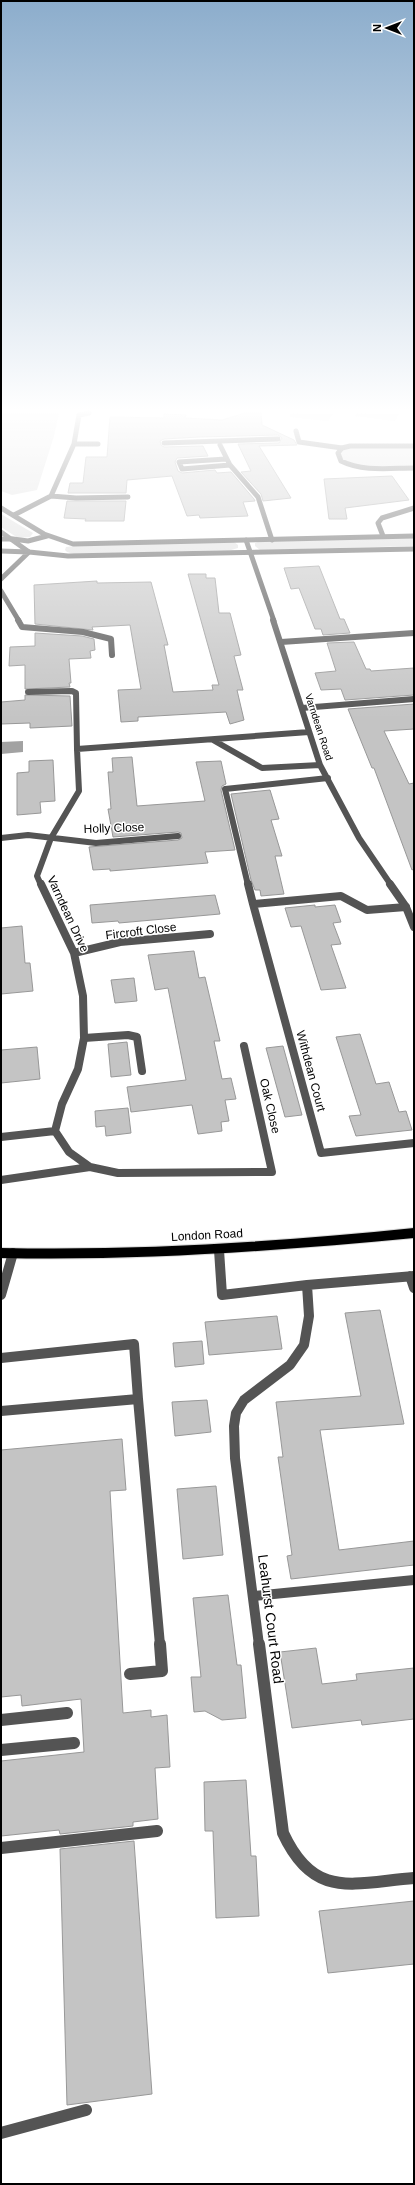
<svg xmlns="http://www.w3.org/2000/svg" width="415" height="2185" viewBox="0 0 415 2185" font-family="Helvetica,sans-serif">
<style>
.green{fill:#dbdbdb}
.water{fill:#a2a2a2}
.building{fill:#c4c4c4;stroke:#989898}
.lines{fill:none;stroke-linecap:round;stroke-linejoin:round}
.trunk-casing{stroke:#dbdbdb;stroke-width:2}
.service-far4{stroke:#545454;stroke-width:5}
.service-far3{stroke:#545454;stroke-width:6}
.service-far2{stroke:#545454;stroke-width:8}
.service-far1{stroke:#545454;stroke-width:10}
.service{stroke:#545454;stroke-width:12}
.minor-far4{stroke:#545454;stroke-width:5}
.minor-far3{stroke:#545454;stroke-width:6}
.minor-far2{stroke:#545454;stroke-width:8}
.minor-far1{stroke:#545454;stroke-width:10}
.minor{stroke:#545454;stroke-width:12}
.tertiary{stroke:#545454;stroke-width:5}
.trunk{fill:#000;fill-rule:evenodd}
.labels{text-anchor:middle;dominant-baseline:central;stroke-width:3;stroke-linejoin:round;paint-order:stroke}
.far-street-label{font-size:10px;fill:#000;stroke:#fff}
.street-label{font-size:12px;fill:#000;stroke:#fff}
.near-street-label{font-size:14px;fill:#000;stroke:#fff}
</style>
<rect width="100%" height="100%" fill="#fff"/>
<!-- green -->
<path class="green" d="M1,413H59L54,436L37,490L12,495L1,491Z
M292,413L333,414L328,421L289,417Z
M357,413L399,414L395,421L355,416Z
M414,446V468L373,469L344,463L339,451L342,448Z
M1,514L33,533L30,537L18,538L1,527Z
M414,538V546L260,550L255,546V543L260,541Z
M234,542L238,545V548L231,550L74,554L67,552L65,550L66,547L74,546Z"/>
<!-- water -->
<path class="water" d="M23,741V752L1,754V742Z"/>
<!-- building -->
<path class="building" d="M245,413H261L262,425L294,440L297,445L259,446L291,498L263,501L261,494L241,472L251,471L238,444L279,443L282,438L278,435L199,437L164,439L160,441L161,445L164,447L203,446L208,456L177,458L175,462L178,471L182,473L215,470L217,473L231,472L254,499L255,501L243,502L248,516L200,518L199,515L187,516L172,476L127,480L126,493H68L70,483H83L86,457H107L110,417L164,418V414L186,415L185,418L222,420Z
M392,476L409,500L345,508L347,519H329L324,479Z
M67,501H126L124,521H85L86,519L64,518Z
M319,566L340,619H344L350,633L323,635L321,629H315L299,588L291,589L284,568Z
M188,574H206V578H215L219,613H230L241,655L234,656L243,690H237L244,720L230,724L226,712L138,717V721L121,722L118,690L141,689L130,625L92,627L93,630L35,624L34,585L97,581V583L151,582L168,645H164L173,692L213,690L212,685H219Z
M35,633L82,636L94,639L95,650L90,651L91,658L69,659L71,683H69L70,687L25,689V665L9,666L10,647L35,646Z
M354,642L366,669H370L371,671L414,668V695L345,700L341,689L321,690L315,673L336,671L327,643Z
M25,695L70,696L72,726L30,728V723L1,724V702L25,700Z
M414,704V729L384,731L409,784L414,783V869L412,870L374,768H372L348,709Z
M132,757L137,806L205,801L196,762L221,761L226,784L222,786L221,790L235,850L205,852L208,863L110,871V869L93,870L89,847L178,840L182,838L181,833L178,832L113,837L108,809H111L108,772H113L112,758Z
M53,760L55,801L40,802L41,813L17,815V773L29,772V761Z
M270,790L279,819L271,820L282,856H275L284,894L261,896L260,890H255L251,880L231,794Z
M215,895L220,914L119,923L118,921L92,923L90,905Z
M315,905V907L335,905L341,922L333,923L341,944L331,945L346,988L321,990L301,926L291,927L285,908Z
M22,926L25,963H30L33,991L1,994V928Z
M194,951L199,978L205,977L220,1041H214L222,1079L231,1078L236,1099L225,1100L229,1121L221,1122L222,1131L198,1134L192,1105L131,1112L127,1087L186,1080L168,988L155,990L148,955Z
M134,978L137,1001L115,1003L111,980Z
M360,1034L376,1084L389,1082L399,1112L406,1111L412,1130L356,1136L349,1116L361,1115L336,1037Z
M127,1042L131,1075L111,1077L108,1044Z
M283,1046L302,1115L285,1117L266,1048Z
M37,1047L40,1079L1,1083V1050Z
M128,1108L131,1133L106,1136L105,1126L96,1127L95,1111Z
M380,1310L404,1424L320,1430L339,1550L414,1541V1565L291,1579L287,1556L292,1555L278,1457H283L276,1402L361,1396L345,1313Z
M277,1316L282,1349L209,1355L205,1322Z
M202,1341L204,1364L175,1367L173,1343Z
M207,1400L211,1432L175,1436L172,1402Z
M122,1439L126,1490L110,1491L123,1713L151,1710V1717L167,1715L170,1767L155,1768L158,1819L133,1822V1826L60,1834L59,1830L1,1836V1761L84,1752L81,1699L22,1706L21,1695L1,1697V1450Z
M216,1486L223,1555L183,1559L177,1489Z
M228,1595L237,1665H241L246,1718L222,1720L205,1711L194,1712L191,1677H201L193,1598Z
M316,1648L322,1684L357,1680L356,1674L414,1668V1719L362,1725L361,1720L292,1728L280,1652Z
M246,1780L251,1856H256L259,1916L216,1918L213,1831H205L204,1782Z
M134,1841L152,2094L67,2105L60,1849Z
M414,1901V1964L328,1973L319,1911Z"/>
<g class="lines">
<defs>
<path id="trunk" d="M414,1228V1238C276,1251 139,1261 1,1258V1248C139,1251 276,1242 414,1228Z"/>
</defs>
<!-- trunk casing -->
<use href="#trunk" class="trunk-casing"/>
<!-- service-far4 -->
<path class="service-far4" d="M296,431L299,442L342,448
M164,443L278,439"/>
<!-- service-far3 -->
<path class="service-far3" d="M281,642L414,633
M28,692L72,691L76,693L77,749
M248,885L225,789L328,778"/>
<!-- service-far2 -->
<path class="service-far2" d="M248,884L253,904
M406,907L367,910L341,896L253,904L321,1153L414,1143
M84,1038L128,1035L137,1037L142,1071"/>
<!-- service-far1 -->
<path class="service-far1" d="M1,1295L13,1253
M1,1358L134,1344L138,1399L1,1411
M138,1399L160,1645
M253,1596L414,1580"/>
<!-- service -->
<path class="service" d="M130,1674L162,1671L160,1644
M1,1720L67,1713
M1,1750L74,1743
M1,1848L157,1831
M1,2133L86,2110"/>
<!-- minor-far4 -->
<path class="minor-far4" d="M74,444H98
M220,445L230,465L258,497L272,540
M414,446H350L342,448L338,453L341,461C363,472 390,468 414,468
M226,459L179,462L182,469L230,465
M51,496L76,498L128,497
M14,515L51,496L74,444L79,415L89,413
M383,536L378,523L382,518L414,508
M1,539H12
M246,540L274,621
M1,551L29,552
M1,579L29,552
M1,591L19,621"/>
<!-- minor-far3 -->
<path class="minor-far3" d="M18,620L22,627L83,632L111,639L112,655
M273,620L320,765L359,838L391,885
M302,708L414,699
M213,740L262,768L320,765
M1,838L28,835L96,843L178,836
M41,885L37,876L51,838L79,791L77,749L309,732"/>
<!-- minor-far2 -->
<path class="minor-far2" d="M41,884L74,953L83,996L84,1038L78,1069L62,1104L55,1131L69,1152L90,1167L118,1173L272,1172L244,1046
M390,884L406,907L414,927
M74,953L120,942L210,934
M1,1137L55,1131
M1,1180L90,1167"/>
<!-- minor-far1 -->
<path class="minor-far1" d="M219,1250L222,1295L307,1285L414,1276
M410,1276L414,1288
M259,1645L235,1458L234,1426L236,1413L244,1400L290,1365L304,1345L309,1316L307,1285"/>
<!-- minor -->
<path class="minor" d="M259,1644L283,1833C314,1900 352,1883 414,1878"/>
<!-- tertiary -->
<path class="tertiary" d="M1,508L44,534L73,544L414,536
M1,532L29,552L68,556L414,549
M13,539L28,541L47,536"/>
<!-- trunk -->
<use href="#trunk" class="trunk"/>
</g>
<!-- sky -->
<linearGradient id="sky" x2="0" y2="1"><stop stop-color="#8cadcc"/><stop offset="0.57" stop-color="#fff"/><stop offset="1" stop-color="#fff" stop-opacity="0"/></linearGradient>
<rect width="415" height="719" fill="url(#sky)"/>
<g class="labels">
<!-- far-street labels -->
<g class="far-street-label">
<text transform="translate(319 727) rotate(72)">Varndean Road</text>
</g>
<!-- street labels -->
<g class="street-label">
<text transform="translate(114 828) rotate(-2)">Holly Close</text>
<text transform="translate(68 914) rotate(65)">Varndean Drive</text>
<text transform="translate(141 931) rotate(-7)">Fircroft Close</text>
<text transform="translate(311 1071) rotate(75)">Withdean Court</text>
<text transform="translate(270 1106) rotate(77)">Oak Close</text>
<text transform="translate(207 1235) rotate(-3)">London Road</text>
</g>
<!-- near-street labels -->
<g class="near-street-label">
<text transform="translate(271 1619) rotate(83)">Leahurst Court Road</text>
</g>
</g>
<!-- border -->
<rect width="415" height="2185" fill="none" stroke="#000000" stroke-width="4"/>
<!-- north arrow -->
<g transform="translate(387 28) rotate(270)" stroke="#ffffff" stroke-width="3" paint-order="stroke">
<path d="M0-3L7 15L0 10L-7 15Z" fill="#000000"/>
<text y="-6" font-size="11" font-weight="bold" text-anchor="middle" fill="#000000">N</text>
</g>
</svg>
